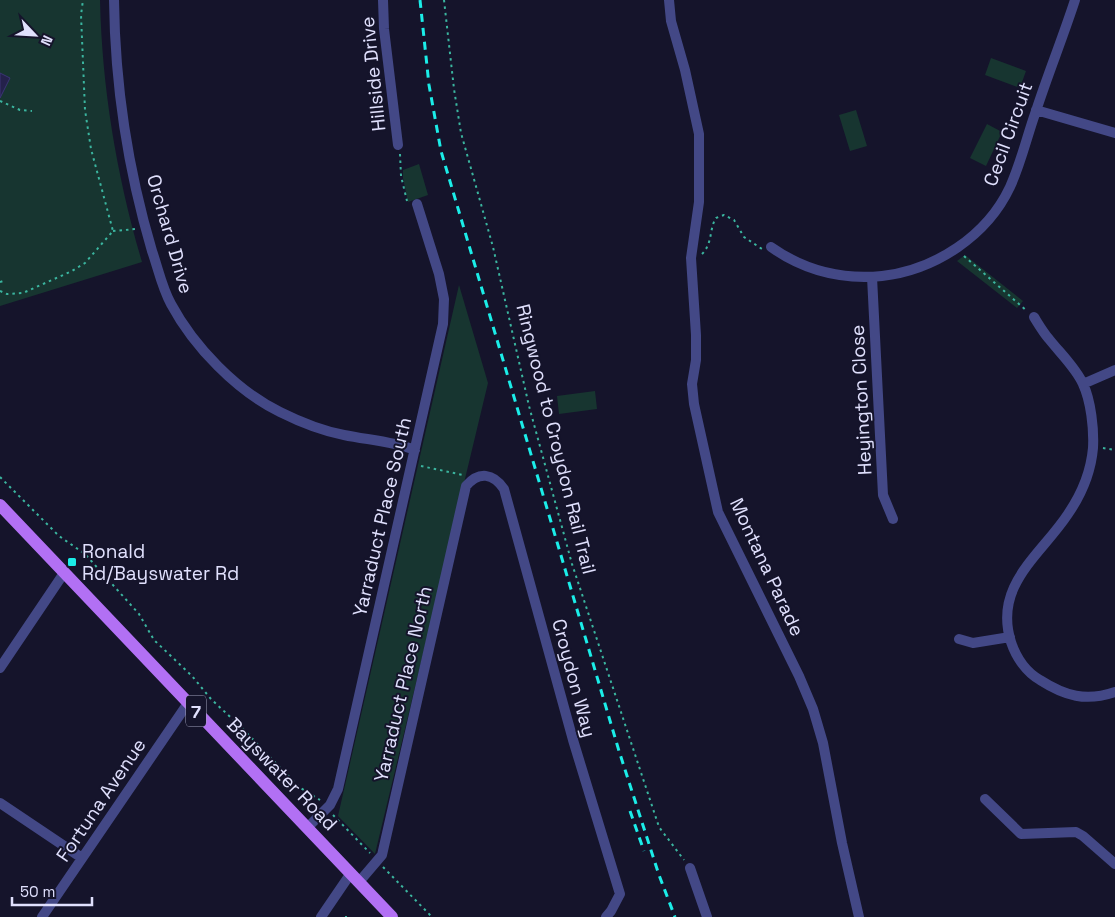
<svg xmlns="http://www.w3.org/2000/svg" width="1115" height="917" viewBox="0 0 1115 917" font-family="'Space Grotesk',sans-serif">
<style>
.green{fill:#173530}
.building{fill:#24214b;stroke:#3a3575}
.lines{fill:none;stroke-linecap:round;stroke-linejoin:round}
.path{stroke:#3bb59f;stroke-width:2;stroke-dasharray:2.5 4;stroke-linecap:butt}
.street{stroke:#434886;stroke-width:10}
.primary{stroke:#b270f4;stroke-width:12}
.rail{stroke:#1bede8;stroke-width:3;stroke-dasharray:8 6;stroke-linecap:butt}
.poi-dot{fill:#1bede8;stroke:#15142b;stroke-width:2}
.labels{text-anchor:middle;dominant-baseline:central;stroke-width:4;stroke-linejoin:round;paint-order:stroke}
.shield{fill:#15142b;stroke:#a3a3be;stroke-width:1}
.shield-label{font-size:18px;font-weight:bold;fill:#e0e0fd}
.street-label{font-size:19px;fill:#e0e0fd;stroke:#15142b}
.poi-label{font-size:19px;fill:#e0e0fd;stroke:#15142b;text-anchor:start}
</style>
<rect width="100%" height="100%" fill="#15142b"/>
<!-- green -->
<path class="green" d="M0,0H100C102,89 117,177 142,262L0,306Z
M991,58L1026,71L1020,88L985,75Z
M856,110L867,146L850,151L839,115Z
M987,124L1002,132L986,166L970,158Z
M419,164L428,195L408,202L403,178V170Z
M965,255L1023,301L1017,308L957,261Z
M459,285L488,383L375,854L338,816Z
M595,391L597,409L559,414L557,396Z"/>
<!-- building -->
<path class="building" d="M0,73L10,78L0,98Z"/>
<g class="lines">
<!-- path -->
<path class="path" d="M444,0L454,89L461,133L493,247L529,406L572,564L659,827L684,860
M0,101L20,110L32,111
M400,154L401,176L407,201
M113,231L136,229
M702,254C713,243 709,229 716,218L724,215L734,220L744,237L762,249
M964,256L1027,311
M0,282L6,280
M0,291L7,294L23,293L72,271L85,263L113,231L91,149L85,110L81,15L83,0
M1103,448L1115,450
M421,466L463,475
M0,477L59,536L85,554L139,614L154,640L192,676L211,699L242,728L299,787L320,800
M333,815L370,853
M383,867L432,917
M346,917V916"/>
<!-- street -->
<path class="street" d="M114,0C115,84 128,170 152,251C158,268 162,288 171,304C194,347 237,391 280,412C300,422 323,431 344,435C368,440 392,441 415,450
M383,0L384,29L398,145
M669,0L671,21L685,70L699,134V202L691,258L696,335V360L692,384L694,404L718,512L799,676L813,709L823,743L842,843L859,917
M1036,110L1115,133
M771,247C805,271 841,280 882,276C935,270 987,236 1010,187C1021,163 1027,136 1036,111C1048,74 1063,37 1075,0
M872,277L883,495L893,519
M1034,317C1039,325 1043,332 1049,339C1060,353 1076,368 1083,384C1091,401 1094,429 1093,448C1091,471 1081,495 1068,514C1041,555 993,585 1011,642C1016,657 1026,672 1040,680C1065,696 1086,702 1115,692
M1083,384L1115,370
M959,639L973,643L1010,637
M0,668L64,573
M985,799L1021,834L1076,832L1083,836L1115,864
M0,803L82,858
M307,828L330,805L338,789L443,324L444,299L439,274L417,204
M690,868L707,917
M359,882L382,855L466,486C479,471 493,473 504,489L573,740L620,894L611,911L606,917
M42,917L188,703
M321,917L351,873"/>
<!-- primary -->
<path class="primary" d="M0,505L392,917"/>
<!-- rail -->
<path class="rail" d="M420,0L429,85L441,151L619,751L659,875L675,917
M630,811L644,851"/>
</g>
<!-- markers -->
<rect class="poi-dot" x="67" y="557" width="10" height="10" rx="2.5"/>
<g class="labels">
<!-- shield labels -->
<rect class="shield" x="186" y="695.5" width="20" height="31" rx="4"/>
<g class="shield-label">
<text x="196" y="711">7</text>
</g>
<!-- street labels -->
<g class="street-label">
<text transform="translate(373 74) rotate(-96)">Hillside Drive</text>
<text transform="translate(1008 134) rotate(-70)">Cecil Circuit</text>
<text transform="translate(170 234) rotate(74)">Orchard Drive</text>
<text transform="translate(861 400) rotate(-93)">Heyington Close</text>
<text transform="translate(556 439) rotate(76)">Ringwood to Croydon Rail Trail</text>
<text transform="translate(382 517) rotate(-77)">Yarraduct Place South</text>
<text transform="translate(767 567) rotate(65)">Montana Parade</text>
<text transform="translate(574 678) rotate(75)">Croydon Way</text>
<text transform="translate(403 684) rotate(-77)">Yarraduct Place North</text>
<text transform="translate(282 774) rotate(46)">Bayswater Road</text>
<text transform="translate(101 800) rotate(-56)">Fortuna Avenue</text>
</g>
<!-- poi labels -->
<g class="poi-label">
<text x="82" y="551">Ronald<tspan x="82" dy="22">Rd/Bayswater Rd</tspan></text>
</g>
</g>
<!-- north arrow -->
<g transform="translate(35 35) rotate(115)" stroke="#15142b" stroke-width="4" paint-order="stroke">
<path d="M0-4L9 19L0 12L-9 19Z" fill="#e0e0fd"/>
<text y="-8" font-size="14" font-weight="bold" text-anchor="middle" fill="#e0e0fd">N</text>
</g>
<!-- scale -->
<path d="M12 897v8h80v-8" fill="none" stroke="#e0e0fd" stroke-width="2.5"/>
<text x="20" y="897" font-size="15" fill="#e0e0fd" stroke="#15142b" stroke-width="4" paint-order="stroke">50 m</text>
</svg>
